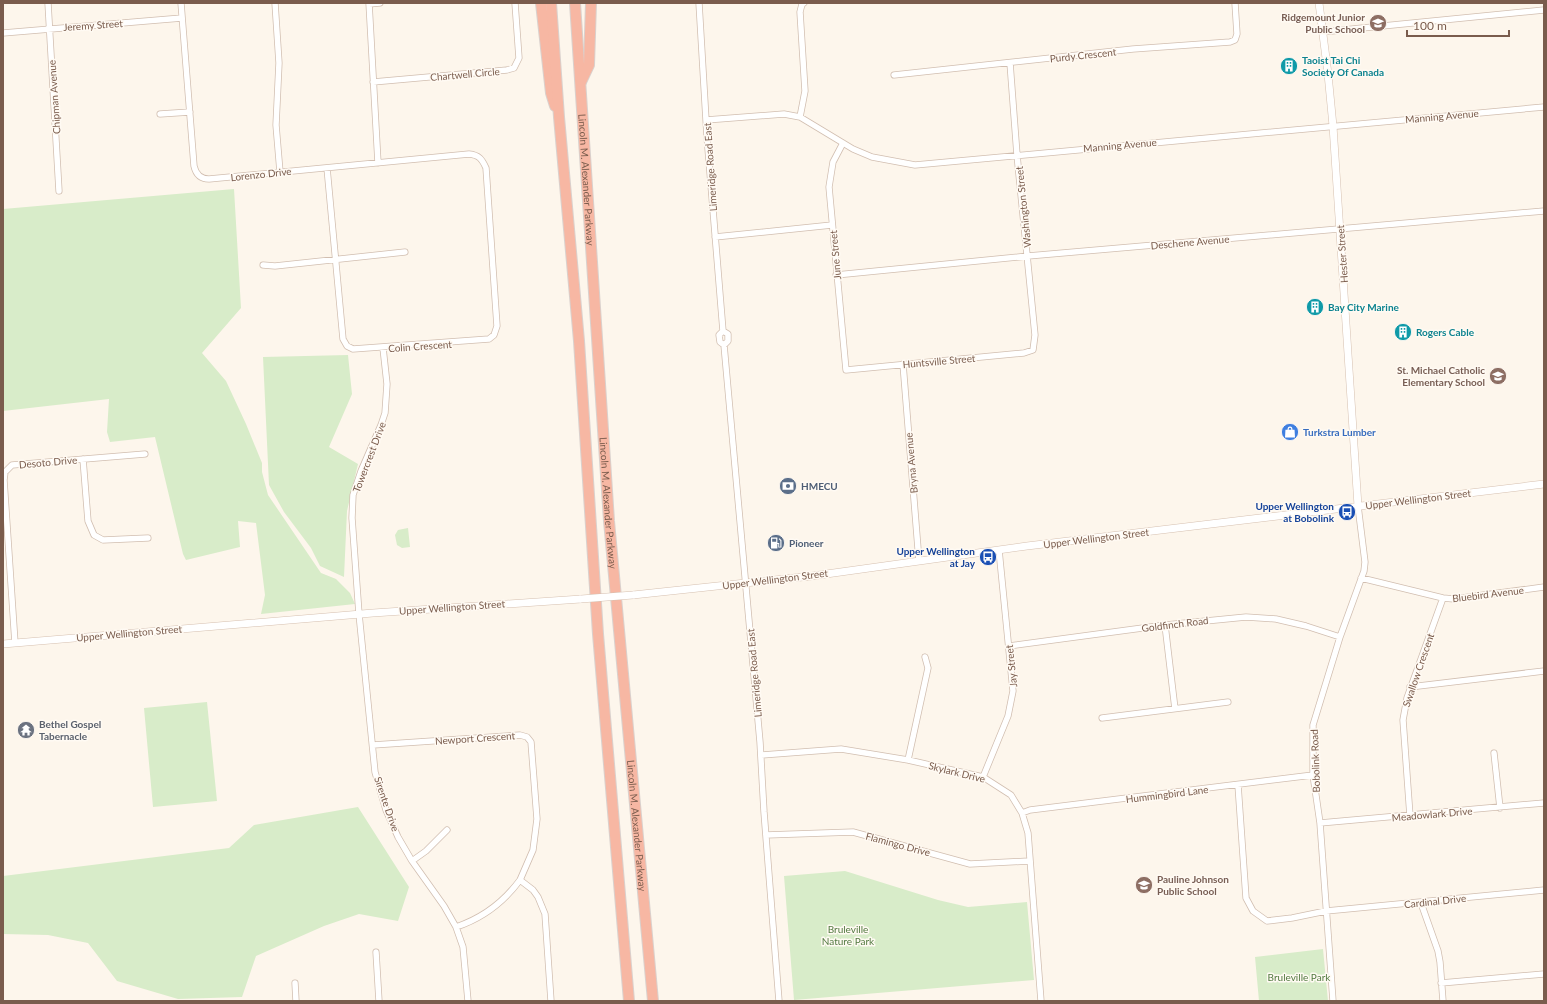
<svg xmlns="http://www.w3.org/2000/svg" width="1547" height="1004" viewBox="0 0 1547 1004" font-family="Lato,sans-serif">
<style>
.green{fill:#d8ecc9}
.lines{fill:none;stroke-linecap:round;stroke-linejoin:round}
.street-casing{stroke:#d1beb0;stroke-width:7}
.secondary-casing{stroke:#d6c0b0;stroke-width:8}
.highway-casing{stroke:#dad1cd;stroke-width:12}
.street{stroke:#fff;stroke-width:5.5}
.secondary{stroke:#fff;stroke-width:7}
.highway{stroke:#f7b7a3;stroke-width:10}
.secondary-bridge-casing{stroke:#d6c0b0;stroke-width:8;stroke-linecap:butt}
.secondary-bridge{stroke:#fff;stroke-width:7}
.labels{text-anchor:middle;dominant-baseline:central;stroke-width:3;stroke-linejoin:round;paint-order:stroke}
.education-label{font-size:10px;font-weight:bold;fill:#785e54;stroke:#fffaf3;text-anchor:end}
.street-label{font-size:10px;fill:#7a5c4d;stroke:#fffaf3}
.culture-label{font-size:10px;font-weight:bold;fill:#0d838f;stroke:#fffaf3;text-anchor:start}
.shop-label{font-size:10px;font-weight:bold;fill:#366cbe;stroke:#fffaf3;text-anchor:start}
.service-label{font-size:10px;font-weight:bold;fill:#4e5e75;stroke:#fffaf3;text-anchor:start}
.transit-label{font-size:10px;font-weight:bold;fill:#164399;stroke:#fffaf3;text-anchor:end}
.worship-label{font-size:10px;font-weight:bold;fill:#5b616d;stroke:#fffaf3;text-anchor:start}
.park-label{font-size:10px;fill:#537a41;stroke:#fffaf3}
</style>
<rect width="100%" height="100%" fill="#fdf6ec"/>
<!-- green -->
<path class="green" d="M234,189L241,308L202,353L226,381L246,424L262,463V472L268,495L321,573L336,579L350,593L355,604L261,614L265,595L256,523L238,521L240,547L186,560L183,554L155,437L110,442L107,432L109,399L3,411V209Z
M348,355L352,394L329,447L358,464L347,511L344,577L320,566L311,548L284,512L269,485L263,357Z
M408,528L410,547L402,548L397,545L395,535L398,530Z
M207,702L217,801L153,807L144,708Z
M358,807L409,887L398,921L359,914L324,926L256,956L242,997L178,999L117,981L88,943L48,935L3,934V876L229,848L254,825Z
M845,871L938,900L968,907L1027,902L1034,980L794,1000L784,876Z
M1323,949L1328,1001H1259L1255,957Z"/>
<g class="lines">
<defs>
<path id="street" d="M48,3L59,191
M181,3L194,166C196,175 201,179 209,179L469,154C479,155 482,159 486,168L497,326L494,335L489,339L353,349L347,346L343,339L327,168
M275,3L279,63L276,125L280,172
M369,3L378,163
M699,3L707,137L723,331L719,335L720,342L724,345L760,742L764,812L779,1001
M369,4L380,3
M1322,32L1544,10
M3,33L182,18
M894,75L1133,49L1230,42L1235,40L1237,34L1235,3
M373,82L507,70L514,68L519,58L515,3
M160,114L190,112
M800,117L805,91L800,12L802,4L804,3
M706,120L784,114L800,117L853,149L872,157L915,165L1544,107
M843,143L833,162L829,187L846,370L1024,353L1033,350L1035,335L1017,155L1010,63
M715,237L832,225
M263,265L275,266L405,252
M836,275L1028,256L1544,211
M723,331L728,334V341L724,345
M383,348L387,384L385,413L381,425L361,471L353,495L352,518L359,614L375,772L386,810L398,837L412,861L444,906L456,927L463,947L468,1001
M903,364L919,561
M83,459L88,521L94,535L103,540L148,538
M1361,578L1443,598L1454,599L1544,587
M1165,625L1175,709
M15,643L4,480L5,472L12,465L145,454
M1009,646L1165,625L1246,617L1276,619L1306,626L1340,637
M1410,687L1544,671
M1102,718L1228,702
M373,745L520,735L527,737L531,742L537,819L533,850L520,880L533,890L538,897L545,914L551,1001
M1494,753L1500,808
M761,755L841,749L908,760L983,777L1011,795L1022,813L1028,833L1041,1001
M908,760L928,668L925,657
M983,777L1008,716L1013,691L999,550
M1238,785L1246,898L1253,911L1267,921L1292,918L1326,911L1544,890
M1022,813L1030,810L1313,775
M1410,816L1403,720L1407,698L1443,598
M1320,823L1544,803
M766,835L853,832L970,864L1029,861
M412,861L426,851L447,830
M1421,903L1438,951L1440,962L1443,1001
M456,927C483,918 503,903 520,880
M376,952L379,1001
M295,983L296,1001
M1441,983L1544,974
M1333,1001L1320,823L1313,775V725L1340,637L1364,571L1365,562L1358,506"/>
<path id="secondary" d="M1319,3L1328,74L1333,126L1358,506
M633,595L812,576L1027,546L1544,484
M3,644L373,613L581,599"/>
<g id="highway">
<path d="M541,3L551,93L555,106"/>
<path d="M551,3L559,117L579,341L598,634L629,1001"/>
<path id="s1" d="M575,3L609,521L653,1001"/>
<path d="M581,82L589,65L591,3"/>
</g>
</defs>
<!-- street casing -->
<use href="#street" class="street-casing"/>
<!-- secondary casing -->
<use href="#secondary" class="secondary-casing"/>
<!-- highway casing -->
<use href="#highway" class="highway-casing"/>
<!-- street -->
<use href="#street" class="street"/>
<!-- secondary -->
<use href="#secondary" class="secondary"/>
<!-- highway -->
<use href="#highway" class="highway"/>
<defs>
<path id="secondary-bridge" d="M581,599L633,595"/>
</defs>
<!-- secondary-bridge casing -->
<use href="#secondary-bridge" class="secondary-bridge-casing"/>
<!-- secondary-bridge -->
<use href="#secondary-bridge" class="secondary-bridge"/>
</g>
<!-- icons -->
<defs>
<symbol id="school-disc" viewBox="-11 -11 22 22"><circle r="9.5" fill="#8d6e63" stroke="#fffaf3"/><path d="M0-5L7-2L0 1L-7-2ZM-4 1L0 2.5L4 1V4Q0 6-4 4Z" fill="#fff"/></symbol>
<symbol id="building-disc" viewBox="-11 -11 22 22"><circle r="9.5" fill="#0f9aa8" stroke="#fffaf3"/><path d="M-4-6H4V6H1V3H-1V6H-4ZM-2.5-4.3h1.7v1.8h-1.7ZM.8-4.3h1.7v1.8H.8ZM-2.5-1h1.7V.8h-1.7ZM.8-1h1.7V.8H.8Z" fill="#fff"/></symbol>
<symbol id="shop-disc" viewBox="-11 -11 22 22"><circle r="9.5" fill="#3f7fe0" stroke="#fffaf3"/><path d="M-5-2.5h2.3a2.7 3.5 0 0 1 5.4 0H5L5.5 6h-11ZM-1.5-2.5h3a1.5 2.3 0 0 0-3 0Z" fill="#fff"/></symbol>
<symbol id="bank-disc" viewBox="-11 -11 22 22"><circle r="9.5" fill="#5c6f8a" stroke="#fffaf3"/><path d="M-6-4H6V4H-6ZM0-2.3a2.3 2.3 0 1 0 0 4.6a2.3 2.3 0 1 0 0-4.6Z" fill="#fff"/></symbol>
<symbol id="bus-disc" viewBox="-11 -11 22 22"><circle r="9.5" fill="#1a4fb4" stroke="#fffaf3"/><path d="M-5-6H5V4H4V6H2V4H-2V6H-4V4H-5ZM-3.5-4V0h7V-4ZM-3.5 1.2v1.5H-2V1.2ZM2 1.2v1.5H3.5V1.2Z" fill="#fff"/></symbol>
<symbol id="fuel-disc" viewBox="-11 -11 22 22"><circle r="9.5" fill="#5c6f8a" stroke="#fffaf3"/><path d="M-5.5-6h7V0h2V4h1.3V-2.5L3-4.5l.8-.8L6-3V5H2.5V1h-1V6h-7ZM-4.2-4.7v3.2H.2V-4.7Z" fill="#fff"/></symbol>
<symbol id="temple-disc" viewBox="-11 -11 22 22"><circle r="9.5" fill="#6b7280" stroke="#fffaf3"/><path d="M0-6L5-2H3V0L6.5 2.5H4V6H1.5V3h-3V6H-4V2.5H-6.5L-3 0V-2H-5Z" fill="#fff"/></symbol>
</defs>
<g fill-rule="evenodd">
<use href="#school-disc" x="1368" y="13" width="20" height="20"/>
<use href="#building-disc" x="1279" y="56" width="20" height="20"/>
<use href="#building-disc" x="1305" y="297" width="20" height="20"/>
<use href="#building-disc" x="1393" y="322" width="20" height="20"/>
<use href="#school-disc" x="1488" y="366" width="20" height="20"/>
<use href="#shop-disc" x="1280" y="422" width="20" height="20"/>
<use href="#bank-disc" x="778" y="476" width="20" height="20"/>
<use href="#bus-disc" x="1337" y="502" width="20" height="20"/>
<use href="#fuel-disc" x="766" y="533" width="20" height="20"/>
<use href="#bus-disc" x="978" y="547" width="20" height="20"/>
<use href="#temple-disc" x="16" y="720" width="20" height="20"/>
<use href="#school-disc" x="1134" y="875" width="20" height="20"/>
</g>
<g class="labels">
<!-- education labels -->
<g class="education-label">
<text x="1365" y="17">Ridgemount Junior<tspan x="1365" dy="12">Public School</tspan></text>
<text x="1485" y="370">St. Michael Catholic<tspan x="1485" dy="12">Elementary School</tspan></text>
<text x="1157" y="879" text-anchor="start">Pauline Johnson<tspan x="1157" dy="12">Public School</tspan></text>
</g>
<!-- street labels -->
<g class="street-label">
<text transform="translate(93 25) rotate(-4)">Jeremy Street</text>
<text transform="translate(1083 55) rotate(-6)">Purdy Crescent</text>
<text transform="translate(465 74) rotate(-5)">Chartwell Circle</text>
<text transform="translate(54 97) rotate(-94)">Chipman Avenue</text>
<text transform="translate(1442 116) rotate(-5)">Manning Avenue</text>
<text transform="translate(1120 145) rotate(-5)">Manning Avenue</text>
<text transform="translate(710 167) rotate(-94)">Limeridge Road East</text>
<text transform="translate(261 174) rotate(-6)">Lorenzo Drive</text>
<text stroke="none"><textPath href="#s1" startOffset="177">Lincoln M. Alexander Parkway</textPath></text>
<text transform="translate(1023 207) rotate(-96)">Washington Street</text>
<text transform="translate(1190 242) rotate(-5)">Deschene Avenue</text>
<text transform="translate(1342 254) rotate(-94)">Hester Street</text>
<text transform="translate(835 255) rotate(-95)">June Street</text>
<text transform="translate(420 346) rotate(-4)">Colin Crescent</text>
<text transform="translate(939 361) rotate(-5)">Huntsville Street</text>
<text transform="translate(369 457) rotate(-69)">Towercrest Drive</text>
<text transform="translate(48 462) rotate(-5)">Desoto Drive</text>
<text transform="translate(911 463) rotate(-95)">Bryna Avenue</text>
<text transform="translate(1418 499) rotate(-7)">Upper Wellington Street</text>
<text stroke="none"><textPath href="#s1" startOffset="501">Lincoln M. Alexander Parkway</textPath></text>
<text transform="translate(1096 538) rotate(-7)">Upper Wellington Street</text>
<text transform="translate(775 579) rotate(-7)">Upper Wellington Street</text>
<text transform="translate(1488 594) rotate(-7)">Bluebird Avenue</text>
<text transform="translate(452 607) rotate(-4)">Upper Wellington Street</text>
<text transform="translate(1175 624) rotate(-7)">Goldfinch Road</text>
<text transform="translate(129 633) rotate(-5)">Upper Wellington Street</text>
<text transform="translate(1011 666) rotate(-96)">Jay Street</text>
<text transform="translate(1418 670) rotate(-71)">Swallow Crescent</text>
<text transform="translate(754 673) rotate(-95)">Limeridge Road East</text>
<text transform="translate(475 738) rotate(-4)">Newport Crescent</text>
<text transform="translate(1315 761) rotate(-92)">Bobolink Road</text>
<text transform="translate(957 772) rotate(14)">Skylark Drive</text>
<text transform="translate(1167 794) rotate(-7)">Hummingbird Lane</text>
<text transform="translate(387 804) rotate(71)">Sirente Drive</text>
<text transform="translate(1432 814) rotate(-5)">Meadowlark Drive</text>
<text stroke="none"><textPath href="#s1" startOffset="825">Lincoln M. Alexander Parkway</textPath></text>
<text transform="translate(898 844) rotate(15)">Flamingo Drive</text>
<text transform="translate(1435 901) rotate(-6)">Cardinal Drive</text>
</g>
<!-- culture labels -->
<g class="culture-label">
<text x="1302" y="60">Taoist Tai Chi<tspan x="1302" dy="12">Society Of Canada</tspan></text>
<text x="1328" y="307">Bay City Marine</text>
<text x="1416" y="332">Rogers Cable</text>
</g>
<!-- shop labels -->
<g class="shop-label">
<text x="1303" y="432">Turkstra Lumber</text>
</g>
<!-- service labels -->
<g class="service-label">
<text x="801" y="486">HMECU</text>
<text x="789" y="543">Pioneer</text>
</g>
<!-- transit labels -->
<g class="transit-label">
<text x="1334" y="506">Upper Wellington<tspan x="1334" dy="12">at Bobolink</tspan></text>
<text x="975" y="551">Upper Wellington<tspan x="975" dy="12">at Jay</tspan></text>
</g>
<!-- worship labels -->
<g class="worship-label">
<text x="39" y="724">Bethel Gospel<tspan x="39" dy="12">Tabernacle</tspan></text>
</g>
<!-- park labels -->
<g class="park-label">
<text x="848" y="929">Bruleville<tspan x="848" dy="12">Nature Park</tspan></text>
<text x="1299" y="977">Bruleville Park</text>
</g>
</g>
<!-- border -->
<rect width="1547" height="1004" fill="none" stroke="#7a5c4d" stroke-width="8"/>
<!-- scale -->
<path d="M1407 30v6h102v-6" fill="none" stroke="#7a5c4d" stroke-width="2"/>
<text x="1413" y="30" font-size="12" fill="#7a5c4d" stroke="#fffaf3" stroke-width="3" paint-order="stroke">100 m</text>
</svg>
